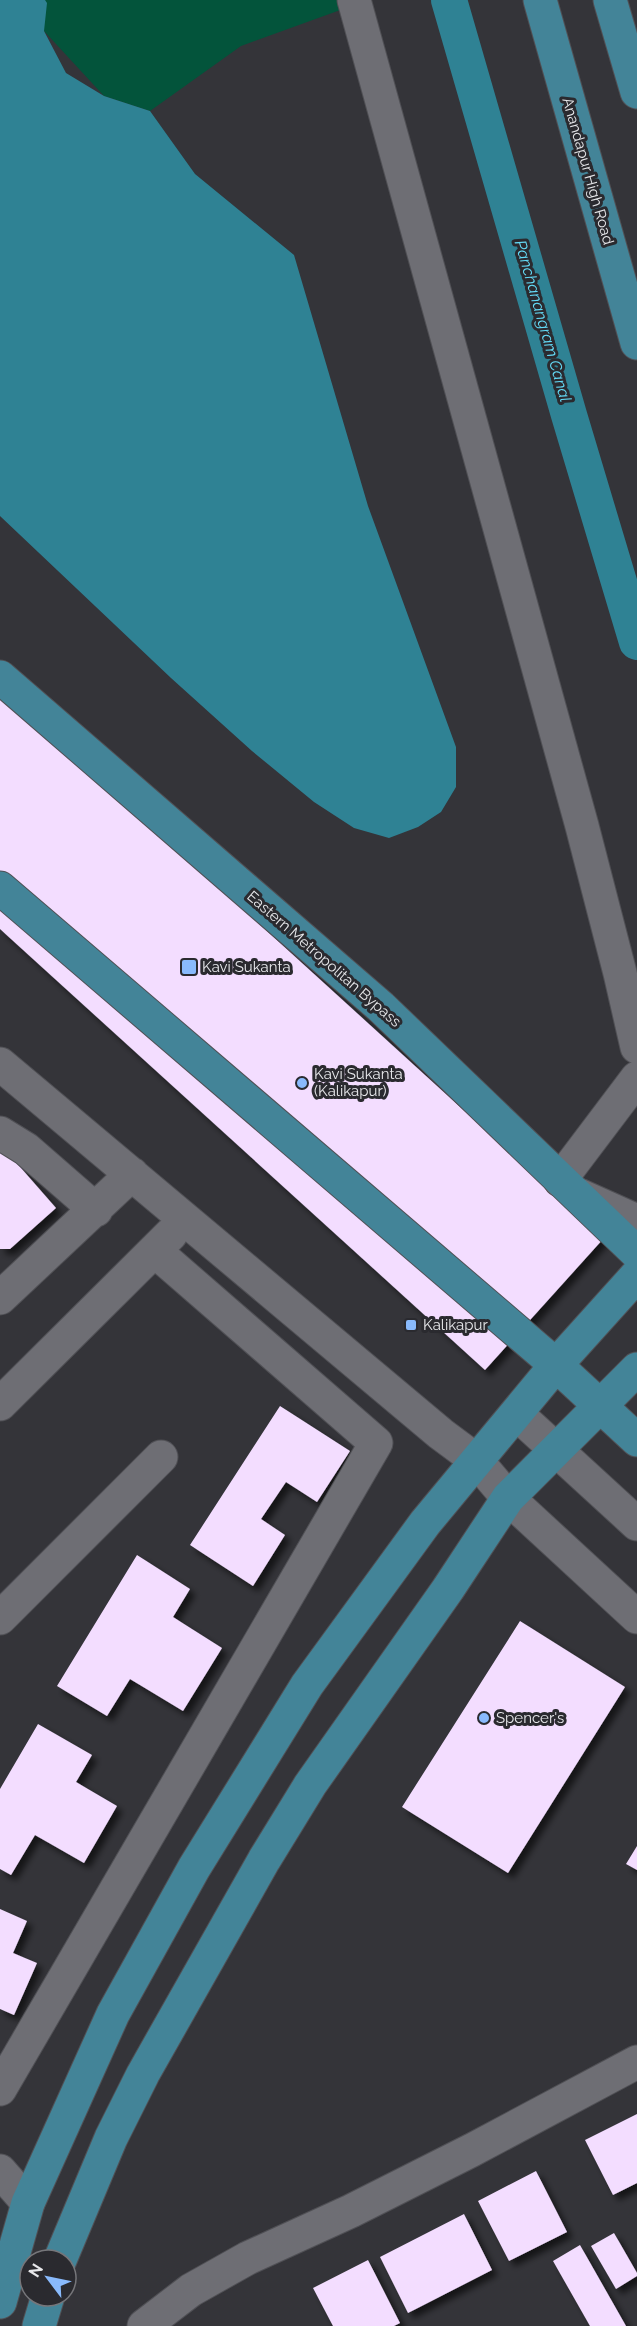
<svg xmlns="http://www.w3.org/2000/svg" width="637" height="2326" viewBox="0 0 637 2326" font-family="Raleway,sans-serif">
<style>
.green{fill:#03543b}
.water{fill:#2f8294}
.lines{fill:none;stroke-linecap:round;stroke-linejoin:round}
.canal{stroke:#2f8294;stroke-width:36}
.building{fill:#f3ddff;filter:url(#shadow)}
.minor-casing{stroke:#505055;stroke-width:35}
.major-casing{stroke:#505055;stroke-width:35}
.minor{stroke:#6e6e74;stroke-width:33}
.major{stroke:#438498;stroke-width:33}
.poi-dot{fill:#89bafc;stroke:#2a2a2f;stroke-width:2}
.labels{text-anchor:middle;dominant-baseline:central;stroke-width:6;stroke-linejoin:round;paint-order:stroke}
.street-label{font-size:15px;fill:#e7e8eb;stroke:#2a2a2f}
.poi-label{font-size:15px;fill:#e7e8eb;stroke:#2a2a2f;text-anchor:start}
.water-label{font-size:16px;font-style:italic;fill:#64dbf7;stroke:#2a2a2f}
</style>
<defs>
<filter id="shadow"><feDropShadow dx="5.5" dy="5.5" stdDeviation="3" flood-color="#0009"/></filter>
</defs>
<rect width="100%" height="100%" fill="#343439"/>
<!-- green -->
<path class="green" d="M36,0H368L241,46L150,111L104,96L44,31Z"/>
<!-- water -->
<path class="water" d="M0,0H45L47,3L44,31L66,73L104,96L150,111L195,174L294,255L368,506L456,747V787L441,812L418,827L389,838L354,828L314,802L252,751L171,678L0,516Z"/>
<g class="lines">
<!-- canal -->
<path class="canal" d="M449,0L569,415L637,642"/>
</g>
<!-- building -->
<path class="building" d="M0,688L604,1238L485,1370L0,929Z
M0,1144L56,1208L10,1249H0Z
M280,1406L350,1451L317,1502L286,1482L261,1519L285,1535L253,1586L190,1545Z
M137,1555L190,1589L173,1617L222,1648L183,1711L130,1679L107,1716L57,1686Z
M520,1621L625,1687L508,1873L402,1807Z
M38,1724L92,1755L76,1782L117,1806L84,1863L35,1835L11,1875L0,1869V1789Z
M637,1846V1870L626,1864Z
M0,1909L27,1921L13,1953L37,1963L14,2015L0,2009Z
M637,2114V2183L613,2195L585,2140Z
M536,2171L567,2232L509,2261L478,2201Z
M464,2214L492,2270L408,2313L380,2257Z
M614,2233L637,2273V2276L616,2289L591,2246Z
M580,2245L626,2326H590L553,2261Z
M368,2260L400,2323L394,2326H333L313,2288Z"/>
<g class="lines">
<defs>
<path id="minor" d="M354,0L582,826L620,973L637,1047
M0,1064L441,1434L476,1460L508,1498L637,1617
M0,1133L26,1149L96,1210
M560,1180L637,1078
M579,1195L637,1221
M0,1298L132,1174
M0,1404L171,1234
M517,1414L637,1524
M0,1618L161,1457
M0,2089L376,1443L155,1251
M0,2171L28,2203
M144,2326L191,2290L248,2258L351,2211L472,2150L637,2062"/>
<path id="major" d="M540,0L637,343
M610,0L637,92
M0,677L381,1007L637,1253
M0,888L556,1365L637,1440
M60,2260L111,2138L143,2074L264,1860L310,1785L448,1589L508,1498L637,1369
M0,2302L28,2203L113,2014L194,1868L307,1685L425,1523L556,1365L637,1275
M39,2326L48,2296"/>
</defs>
<!-- minor casing -->
<use href="#minor" class="minor-casing"/>
<!-- major casing -->
<use href="#major" class="major-casing"/>
<!-- minor -->
<use href="#minor" class="minor"/>
<!-- major -->
<use href="#major" class="major"/>
</g>
<!-- markers -->
<g class="poi-dot">
<rect x="181" y="959" width="16" height="16" rx="3"/>
<circle cx="302" cy="1083" r="6"/>
<rect x="405" y="1319" width="12" height="12" rx="3"/>
<circle cx="484" cy="1718" r="6"/>
</g>
<g class="labels">
<!-- street labels -->
<g class="street-label">
<text transform="translate(588 171) rotate(74)">Anandapur High Road</text>
<text transform="translate(324 959) rotate(41)">Eastern Metropolitan Bypass</text>
</g>
<!-- poi labels -->
<g class="poi-label">
<text x="202" y="967">Kavi Sukanta</text>
<text x="314" y="1074">Kavi Sukanta<tspan x="314" dy="17">(Kalikapur)</tspan></text>
<text x="423" y="1325">Kalikapur</text>
<text x="496" y="1718">Spencer's</text>
</g>
<!-- water labels -->
<g class="water-label">
<text transform="translate(543 321) rotate(74)">Panchanangram Canal</text>
</g>
</g>
<!-- north arrow -->
<g transform="translate(48 2278) rotate(302)"><circle r="28" fill="#2a2a2f" stroke="#76767a" stroke-width="1.5"/>
<path d="M0-4.5L10 22L0 15L-10 22Z" fill="#89bafc"/>
<text y="-9" font-size="16" font-weight="bold" text-anchor="middle" fill="#e7e8eb">N</text>
</g>
</svg>
